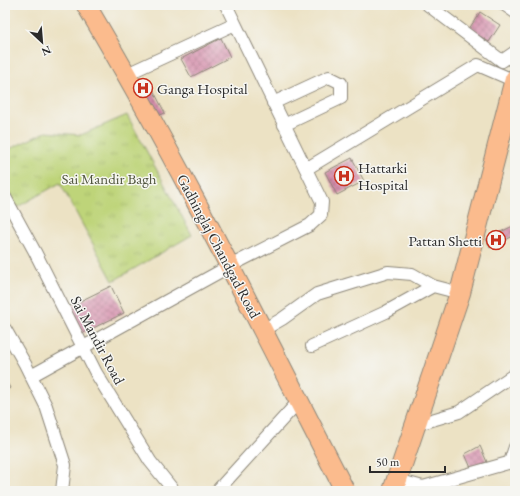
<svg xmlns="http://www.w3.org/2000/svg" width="520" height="496" viewBox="0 0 520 496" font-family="'EB Garamond',serif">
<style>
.grass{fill:url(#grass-tufts);stroke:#748052}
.building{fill:url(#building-cross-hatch)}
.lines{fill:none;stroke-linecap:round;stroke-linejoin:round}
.minor-casing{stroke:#8c8678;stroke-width:14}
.primary-casing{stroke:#8c8678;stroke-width:21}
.trunk-casing{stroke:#8c8678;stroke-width:22}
.minor{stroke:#fff;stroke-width:12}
.primary{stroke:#fbbb8d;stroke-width:19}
.trunk{stroke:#fbbb8d;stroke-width:20}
.labels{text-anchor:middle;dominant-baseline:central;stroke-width:3;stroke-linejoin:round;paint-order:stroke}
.poi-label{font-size:15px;fill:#2b2b2b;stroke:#f6f6f2;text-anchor:start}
.park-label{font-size:15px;fill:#50553e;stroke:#f6f6f2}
.street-label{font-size:15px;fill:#2b2b2b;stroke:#f6f6f2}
</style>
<defs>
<pattern id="grass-tufts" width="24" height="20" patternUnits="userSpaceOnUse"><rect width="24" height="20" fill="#bed479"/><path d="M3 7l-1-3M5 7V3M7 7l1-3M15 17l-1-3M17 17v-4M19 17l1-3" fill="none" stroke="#a3b669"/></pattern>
<pattern id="building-cross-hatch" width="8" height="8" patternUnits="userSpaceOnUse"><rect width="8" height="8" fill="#d58dab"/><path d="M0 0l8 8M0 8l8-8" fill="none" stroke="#ad738b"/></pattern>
</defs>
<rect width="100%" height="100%" fill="#f6f6f2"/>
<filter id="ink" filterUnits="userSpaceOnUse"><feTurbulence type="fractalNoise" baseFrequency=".025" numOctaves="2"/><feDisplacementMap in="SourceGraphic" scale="8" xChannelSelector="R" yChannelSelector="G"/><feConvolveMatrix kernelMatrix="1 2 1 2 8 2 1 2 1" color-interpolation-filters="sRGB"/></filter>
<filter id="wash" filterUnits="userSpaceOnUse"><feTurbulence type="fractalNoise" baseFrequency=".012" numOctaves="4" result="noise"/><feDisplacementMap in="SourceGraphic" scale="16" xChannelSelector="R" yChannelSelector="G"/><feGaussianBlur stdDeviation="0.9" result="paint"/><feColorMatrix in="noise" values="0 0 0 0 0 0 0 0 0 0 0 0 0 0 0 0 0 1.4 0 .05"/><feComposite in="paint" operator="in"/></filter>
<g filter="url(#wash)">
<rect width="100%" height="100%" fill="#ece2c4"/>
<!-- grass -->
<path class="grass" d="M127,115L192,235L113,281L60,183L12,210L5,197V151L46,132L81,135Z"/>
<g id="blocks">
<!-- building -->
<path class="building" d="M480,12L500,25L489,42L469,29Z
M221,38L230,57L191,77L181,59Z
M148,80L165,113L153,118L137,85Z
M352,158L364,181L337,195L325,172Z
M513,226L515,230V235L490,248L486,239Z
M111,286L124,313L81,334L68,307Z
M5,379L10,388L5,392Z
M480,446L487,462L471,468L465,454Z"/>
</g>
</g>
<g filter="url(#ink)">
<use href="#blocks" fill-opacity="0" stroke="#8c8678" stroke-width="1"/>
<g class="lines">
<defs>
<path id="minor" d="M428,5L502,61L515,52
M505,5L515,12
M127,74L235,24
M273,103L329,77L341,83V98L284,125
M306,169L478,65L515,81
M5,197L35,252L96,373L150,461L174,491
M5,329L25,364L46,406L65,465L62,491
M263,330L282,319L317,294L388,272L412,274L433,286L460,293
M312,346L386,312L433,286
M31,376L230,266L310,225L321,215L322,202L226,5
M415,425L459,412L515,374
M510,462L515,447
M397,480L423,487L515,461
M217,491L299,401"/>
<path id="primary" d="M86,5C180,163 261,328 345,491"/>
<path id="trunk" d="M393,491L460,293L515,79"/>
</defs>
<!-- minor casing -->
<use href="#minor" class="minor-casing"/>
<!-- primary casing -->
<use href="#primary" class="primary-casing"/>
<!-- trunk casing -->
<use href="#trunk" class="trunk-casing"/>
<!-- minor -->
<use href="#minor" class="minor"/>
<!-- primary -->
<use href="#primary" class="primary"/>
<!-- trunk -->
<use href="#trunk" class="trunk"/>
</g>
</g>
<!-- icons -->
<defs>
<symbol id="hospital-ring" viewBox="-11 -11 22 22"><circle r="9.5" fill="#f6f6f2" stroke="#c8321e" stroke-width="1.5"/><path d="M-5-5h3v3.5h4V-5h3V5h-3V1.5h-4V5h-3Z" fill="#c8321e"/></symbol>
</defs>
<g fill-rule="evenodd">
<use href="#hospital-ring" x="132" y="77" width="22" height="22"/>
<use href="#hospital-ring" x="333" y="165" width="22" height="22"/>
<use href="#hospital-ring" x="485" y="229" width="22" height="22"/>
</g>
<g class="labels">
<!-- poi labels -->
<g class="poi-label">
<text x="157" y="88">Ganga Hospital</text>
<text x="358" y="167">Hattarki<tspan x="358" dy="17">Hospital</tspan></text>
<text x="482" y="240" text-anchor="end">Pattan Shetti</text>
</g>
<!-- park labels -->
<g class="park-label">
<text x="109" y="178">Sai Mandir Bagh</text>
</g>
<!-- street labels -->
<g class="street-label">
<text transform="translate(219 246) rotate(62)">Gadhinglaj Chandgad Road</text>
<text transform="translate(98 340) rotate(62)">Sai Mandir Road</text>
</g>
</g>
<!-- margin -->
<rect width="520" height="496" fill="none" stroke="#f6f6f2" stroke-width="20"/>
<!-- north arrow -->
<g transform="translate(42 42) rotate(154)" stroke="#f6f6f2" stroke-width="3" paint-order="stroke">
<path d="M0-3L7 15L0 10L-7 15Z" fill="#2b2b2b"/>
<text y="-6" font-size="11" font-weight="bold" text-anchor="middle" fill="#2b2b2b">N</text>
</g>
<!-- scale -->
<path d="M370 466v6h75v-6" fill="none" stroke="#2b2b2b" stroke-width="2"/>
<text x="376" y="466" font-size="12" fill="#2b2b2b" stroke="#f6f6f2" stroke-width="3" paint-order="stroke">50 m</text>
</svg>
